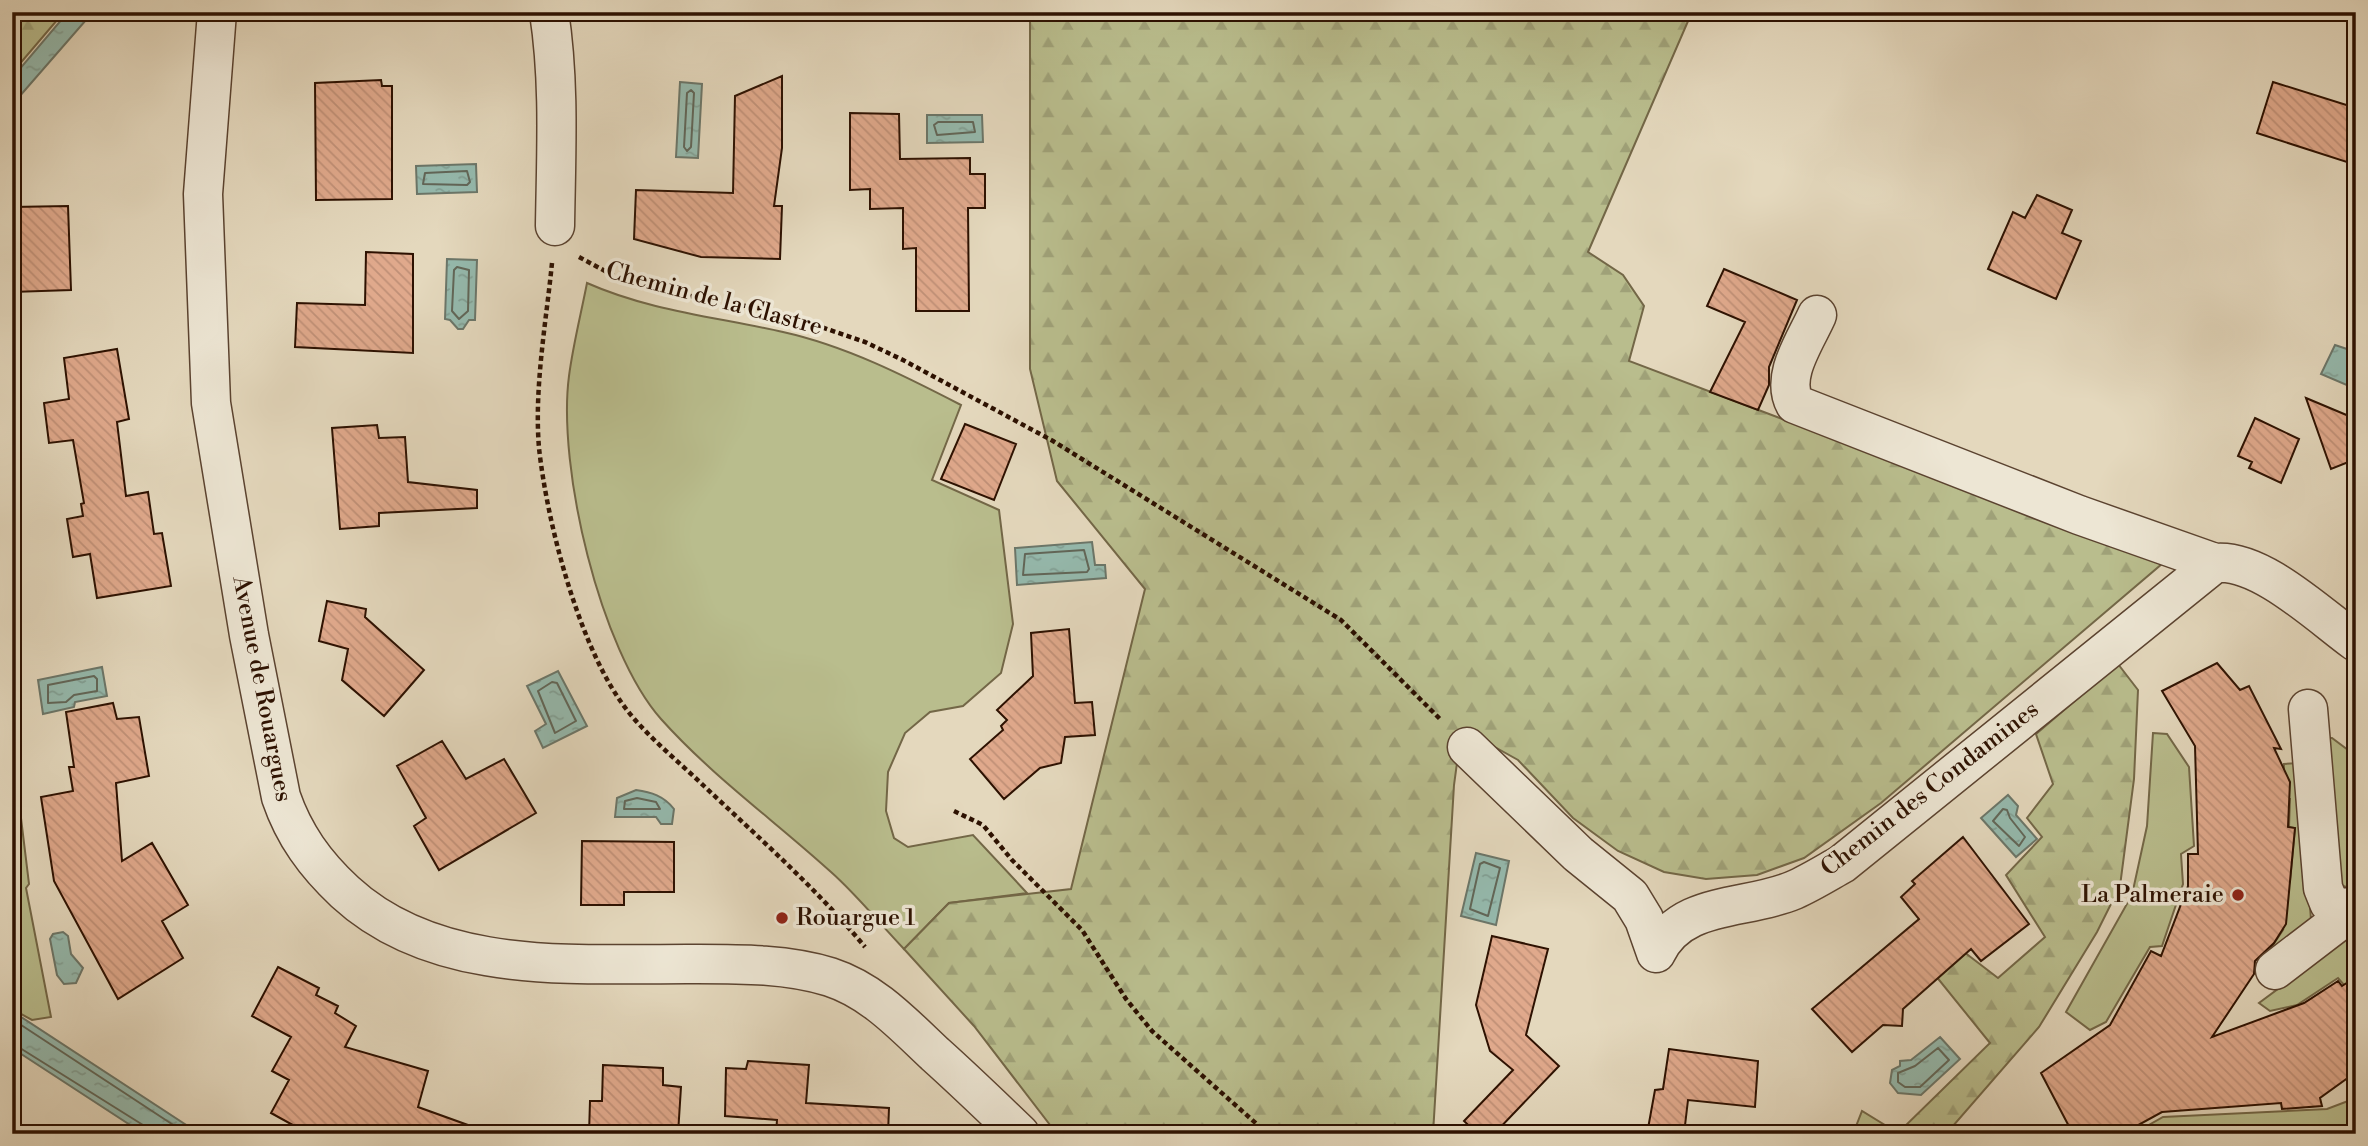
<svg xmlns="http://www.w3.org/2000/svg" width="2368" height="1146" viewBox="0 0 2368 1146" font-family="'Libre Bodoni',serif">
<style>
.grass{fill:#b9bd8d;stroke:#736747;stroke-width:2}
.forest{fill:url(#forest-firs);stroke:#736747;stroke-width:2}
.water{fill:url(#water-ripples);stroke:#6b7669;stroke-width:2}
.lines{fill:none;stroke-linecap:round;stroke-linejoin:round}
.shore{stroke:#616658;stroke-width:2}
.building{fill:url(#building-back-hatch);stroke:#2d1101;stroke-width:2}
.minor-casing{stroke:#5b4330;stroke-width:41}
.path{stroke:#2d1101;stroke-width:4.5;stroke-dasharray:5 3.5;stroke-linecap:butt}
.minor{stroke:#ede6d4;stroke-width:38}
.poi-dot{fill:#8f2418;stroke:#ede6d4;stroke-width:2.5}
.labels{text-anchor:middle;dominant-baseline:central;stroke-width:7;stroke-linejoin:round;paint-order:stroke}
.street-label{font-size:24px;fill:#2d1101;stroke:#ede6d4}
.poi-label{font-size:24px;fill:#2d1101;stroke:#ede6d4;text-anchor:end}
</style>
<defs>
<pattern id="forest-firs" width="22" height="20" patternUnits="userSpaceOnUse" patternTransform="scale(1.75)"><rect width="22" height="20" fill="#b9bd8d"/><path d="M5 1l3.5 6h-7zM16 11l3.5 6h-7z" fill="#9fa178"/></pattern>
<pattern id="water-ripples" width="26" height="14" patternUnits="userSpaceOnUse" patternTransform="scale(1.75)"><rect width="26" height="14" fill="#95baae"/><path d="M2 4q2-2 4 0t4 0M15 11q2-2 4 0t4 0" fill="none" stroke="#819f94"/></pattern>
<pattern id="building-back-hatch" width="6" height="6" patternUnits="userSpaceOnUse" patternTransform="scale(1.75)"><rect width="6" height="6" fill="#e0a98c"/><path d="M-1 5l2 2M0 0l6 6M5-1l2 2" fill="none" stroke="#c09077"/></pattern>
</defs>
<rect width="100%" height="100%" fill="#e4d8bd"/>
<filter id="stains"><feTurbulence type="fractalNoise" baseFrequency=".00286" numOctaves="4"/><feColorMatrix values="0 0 0 0 .2 0 0 0 0 .09 0 0 0 0 .02 0 0 0 .5 -.17"/></filter>
<radialGradient id="worn" r=".72"><stop offset=".6" stop-color="#630" stop-opacity="0"/><stop offset="1" stop-color="#630" stop-opacity=".3"/></radialGradient>
<!-- grass -->
<path class="grass" d="M587,283C650,311 717,317 783,332C846,346 905,376 961,405L932,480L999,510L1013,624L1001,673L963,706L930,712L905,733L888,772L886,811L894,838L908,847L973,835L1027,893L949,903L904,949C880,924 857,895 831,872C775,821 712,776 661,719C600,650 557,467 569,376C573,345 581,314 587,283Z
M2153,733L2167,734L2189,767L2194,846L2181,854L2183,884L2162,946L2150,947L2106,1022L2090,1030L2066,1012L2132,895L2147,826Z
M2327,738H2332L2356,756V890L2340,885Z
M12,744L29,884L26,888L51,1017L32,1020L12,1009Z
M2299,763L2311,920L2261,963L2283,930L2276,927L2290,881L2295,828L2289,827L2290,799H2283L2284,764Z
M2356,931V977L2345,986L2338,978L2297,1005L2270,1011L2259,1003Z
M2356,1098V1134H2133L2163,1117L2327,1109Z"/>
<!-- forest -->
<path class="forest" d="M12,12H64L12,73Z
M1030,12H1692L1588,252L1623,275L1644,306L1629,361L2163,563L1881,803L1804,858L1757,875L1706,879L1664,872L1618,851L1573,818L1518,760L1473,735L1459,748L1454,785L1433,1134H1057L974,1026L904,949L949,903L1071,889L1145,589L1057,481L1030,369Z
M2118,664L2138,690L2134,779L2120,886L2097,932L2039,1027L1946,1134H1853L1862,1111L1898,1133L1990,1043L1927,965L1951,942L1998,978L2045,937L2006,875L2042,837L2027,818L2053,784L2036,734Z"/>
<!-- water -->
<path class="water" d="M68,12H93L12,105V78Z
M680,82L702,84L698,158L676,157Z
M927,115H982L983,142L927,143Z
M476,164L477,192L417,194L416,166Z
M447,259L477,260L475,320H469L463,329H458L450,320L445,319Z
M2335,345L2356,352V389L2321,374Z
M1092,542L1095,565H1105L1106,578L1017,585L1015,548Z
M102,667L107,696L75,702L74,707L43,714L38,680Z
M558,671L587,726L543,748L535,731L546,724L527,686Z
M636,790C651,792 664,796 674,809L672,824H661L656,817H615L617,798Z
M2008,795L2018,806L2016,815L2037,839L2016,857L1981,818Z
M1476,853L1509,861L1496,925L1461,916Z
M63,932L68,936L71,954L83,968L76,983L64,984L57,975L50,939L53,934Z
M12,1011L200,1134H144L12,1048Z
M1940,1037L1960,1059L1921,1095L1898,1093L1890,1083L1892,1070L1900,1066V1061L1911,1060Z
M1725,1126L1789,1132V1134H1723Z"/>
<g class="lines">
<!-- shore -->
<path class="shore" d="M691,90L694,93L691,147L687,151L684,147L687,93Z
M938,122H973L975,132L937,135L934,125Z
M467,171L470,182L467,185L423,184L425,173Z
M457,267L469,270L468,311L459,319L452,311L454,270Z
M1084,550L1089,569L1087,572L1023,575L1025,554Z
M94,676L97,679V691L74,695L66,702L48,703V685Z
M552,682L557,683L576,721L555,733L538,691Z
M637,798L656,802L660,809H624L625,801Z
M2003,809L2007,810L2010,818L2025,837L2019,846L1993,821Z
M1484,862L1500,868L1488,916L1470,909L1480,864Z
M12,1019L187,1134
M12,1043L143,1125L147,1134
M1938,1048L1949,1060L1920,1087H1905L1898,1082V1073L1915,1066Z"/>
</g>
<!-- building -->
<path class="building" d="M782,76V148L774,206H782L780,259L701,257L634,239L636,190L733,193L735,96Z
M381,80L382,86H392V199L316,200L315,83Z
M2273,82L2356,108V165L2257,133Z
M850,113L899,114L900,159L970,158V174H985V208H968L969,311H916V248L903,249V208L870,209V189L850,190Z
M2037,195L2072,210L2062,233L2081,241L2056,299L1988,269L2013,212L2025,218Z
M68,206L71,290L12,292V207Z
M366,252L413,254V353L295,347L297,303L365,305Z
M1724,269L1797,300L1769,367V385L1758,410L1710,392L1745,322L1707,306Z
M117,349L129,419L117,422L126,496L148,492L154,534L162,533L171,586L97,598L90,554L73,557L67,519L83,516L81,504L84,503L73,440L49,443L44,403L69,399L64,358Z
M2306,398L2356,419V459L2331,469Z
M2255,418L2299,439L2281,483L2249,468L2252,462L2238,456Z
M965,424L1016,444L994,500L941,479Z
M377,425L379,438L405,437L408,482L477,490V508L379,513V526L340,529L332,428Z
M327,601L366,609L365,617L424,670L384,716L342,680L348,649L319,641Z
M1069,629L1075,703L1092,702L1095,735L1065,737L1061,763L1040,768L1004,799L970,759L1003,730L1001,726L1007,720L997,710L1033,676L1031,633Z
M2217,663L2240,690L2249,686L2281,749L2274,748L2290,782L2288,827L2295,828L2286,924L2274,943L2255,961L2254,974L2212,1037L2304,1003L2338,981L2342,986L2356,977V1072L2320,1098L2322,1106L2282,1109L2281,1103L2162,1112L2122,1134H2073L2041,1073L2110,1025L2151,951L2161,956L2188,886V854H2198L2195,746L2162,691Z
M113,703L117,719L139,717L149,776L116,783L122,861L152,843L188,905L162,921L183,958L118,999L54,881L41,797L73,791L69,767H74L66,712Z
M442,741L466,779L504,759L536,813L439,870L414,826L426,818L397,766Z
M1963,837L2029,924L1981,961L1971,949L1903,1009L1902,1026L1883,1025L1852,1052L1812,1009L1919,919L1901,897L1915,884L1912,881Z
M582,841L674,842V892H624V905H581Z
M1492,936L1548,949L1526,1035L1559,1066L1494,1134H1478L1464,1121L1513,1070L1490,1051L1476,1005Z
M278,967L319,988L316,995L338,1006L335,1013L356,1026L345,1047L428,1071L418,1107L479,1129L478,1134H309L271,1113L289,1080L272,1071L291,1037L252,1016Z
M1669,1049L1758,1061L1755,1107L1688,1100L1684,1134H1647L1655,1090L1663,1089Z
M748,1061L809,1065L806,1103L889,1108L888,1134H776L777,1120L725,1116L726,1068L746,1069Z
M603,1065L663,1068V1085L681,1087L678,1134H589L590,1101H602Z"/>
<g class="lines">
<defs>
<path id="minor" d="M217,12L203,194L211,403L249,635L281,797C294,835 315,864 345,892C438,978 581,963 698,964C741,964 789,964 830,977C873,991 903,1024 935,1054C964,1080 992,1107 1020,1134
M549,12C560,83 556,155 555,226
M1817,315C1805,342 1780,376 1795,404L2079,515L2215,563
M2308,709L2323,888L2329,903L2337,908L2356,907
M1467,747L1578,854L1630,896L1644,919L1656,953
M1656,953C1681,900 1745,911 1794,890C1810,883 1826,873 1842,864L2215,563C2260,558 2320,616 2356,642
M2275,970L2356,908"/>
</defs>
<!-- minor casing -->
<use href="#minor" class="minor-casing"/>
<!-- path -->
<path class="path" d="M579,257L618,278L668,292L774,311L865,342L903,360L1053,441L1341,620L1440,719
M552,263C546,323 534,388 539,448C547,522 577,637 619,699C641,732 675,758 704,786C759,838 816,888 865,947
M954,811L983,825L1012,860L1082,930L1126,999L1152,1031L1268,1134"/>
<!-- minor -->
<use href="#minor" class="minor"/>
</g>
<!-- markers -->
<g class="poi-dot">
<circle cx="2238" cy="895" r="7"/>
<circle cx="782" cy="918" r="7"/>
</g>
<g class="labels">
<!-- street labels -->
<g class="street-label">
<text transform="translate(714 299) rotate(15)">Chemin de la Clastre</text>
<text transform="translate(262 689) rotate(79)">Avenue de Rouargues</text>
<text transform="translate(1930 789) rotate(-38)">Chemin des Condamines</text>
</g>
<!-- poi labels -->
<g class="poi-label">
<text x="2224" y="895">La Palmeraie</text>
<text x="796" y="918" text-anchor="start">Rouargue 1</text>
</g>
</g>
<!-- margin -->
<rect width="2368" height="1146" fill="none" stroke="#e4d8bd" stroke-width="42"/>
<rect x="14" y="14" width="2340" height="1118" fill="none" stroke="#2d1101" stroke-width="3.5"/>
<rect x="21" y="21" width="2326" height="1104" fill="none" stroke="#2d1101" stroke-width="2"/>
<rect width="100%" height="100%" filter="url(#stains)"/>
<rect width="100%" height="100%" fill="url(#worn)"/>
</svg>
